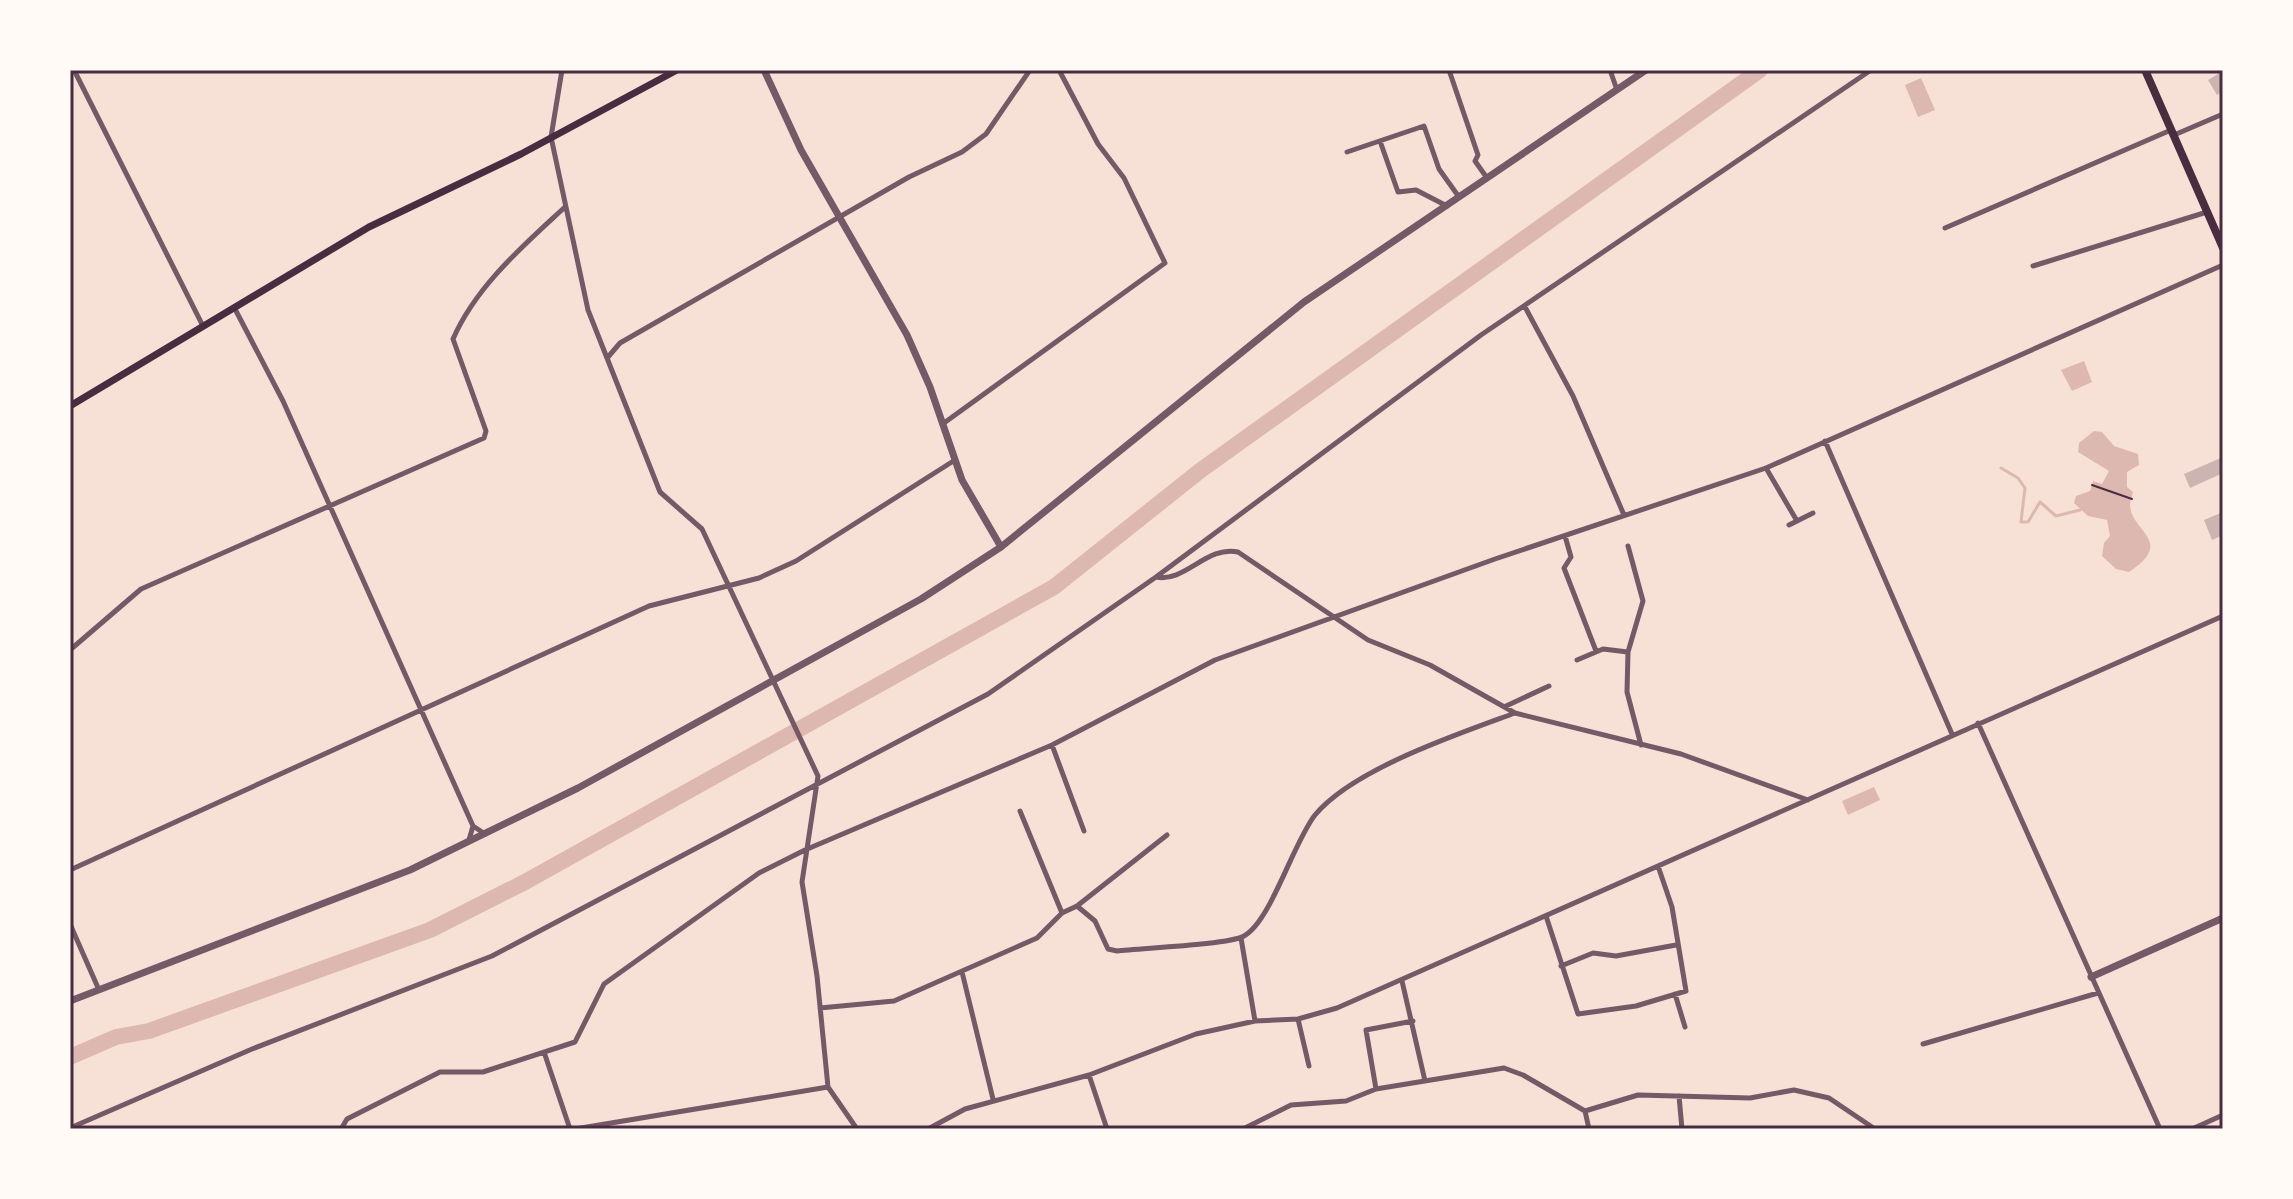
<svg xmlns="http://www.w3.org/2000/svg" width="2293" height="1199" viewBox="0 0 2293 1199" font-family="'Titillium Web',sans-serif">
<style>
.water{fill:#dcb8b0}
.lines{fill:none;stroke-linecap:round;stroke-linejoin:round}
.stream{stroke:#dcb8b0;stroke-width:3}
.river{stroke:#dcb8b0;stroke-width:16}
.building{fill:#ccb4b1}
.path{stroke:#4a2c40;stroke-width:2}
.minor{stroke:#755966;stroke-width:5}
.tertiary{stroke:#755966;stroke-width:7}
.secondary{stroke:#4a2c40;stroke-width:7}
.primary{stroke:#4a2c40;stroke-width:8}
.neatline{fill:none;stroke:#4a2c40;stroke-width:3}
</style>
<rect width="100%" height="100%" fill="#f7e1d7"/>
<!-- water -->
<path class="water" d="M1921,78L1935,110L1918,117L1905,85Z
M2084,361L2092,382L2072,391L2061,370Z
M2094,431L2102,432L2114,446L2138,454L2139,465L2127,472V487L2133,492C2132,497 2130,501 2130,505C2131,532 2176,541 2129,572L2116,569L2102,556L2104,543L2110,536L2107,520L2088,516L2074,503L2076,496L2090,491L2093,481L2102,484L2109,471L2078,452L2079,443Z
M1874,787L1880,800L1848,815L1842,801Z"/>
<g class="lines">
<!-- stream -->
<path class="stream" d="M2001,468L2018,478L2025,488L2021,522H2028L2040,502L2056,516L2080,510"/>
<!-- river -->
<path class="river" d="M70,1057L116,1037L149,1031L430,930L525,882L1054,587L1201,470L1760,70"/>
</g>
<!-- building -->
<path class="building" d="M2223,71V91L2217,95L2208,80Z
M2223,457V473L2190,488L2184,474Z
M2223,512V535L2212,540L2204,520Z"/>
<g class="lines">
<!-- path -->
<path class="path" d="M2092,485L2132,499"/>
<!-- minor -->
<path class="minor" d="M74,70L203,326
M562,70L551,137L588,310L660,492L702,529L818,776L802,882L817,976L828,1087L857,1129
M1610,70L1617,90
M1450,73L1478,155L1475,161L1487,178
M2174,135L2223,114
M1380,141L1398,192L1416,190L1447,206
M1347,152L1424,126L1439,169L1459,197
M1945,228L2171,130
M2033,266L2207,212
M1525,307L1573,396L1624,515
M235,309L283,401L473,826
M608,357L620,343L909,177L962,152L986,134L1030,70
M944,423L1165,263L1124,178L1098,144L1059,70
M1825,441L1952,734
M1766,468L1797,521
M1789,525L1813,513
M1565,536L1571,557L1564,568L1596,651
M1628,546L1643,601L1628,652
M1156,577C1185,583 1207,545 1238,552L1368,640L1430,665L1515,713L1681,754L1808,800
M70,650L141,589L484,438L486,431L453,339C476,286 523,246 565,207
M1577,660L1603,649L1628,652L1627,692L1641,745
M1506,706L1549,686
M1978,723L2160,1129
M1052,745L1084,831
M1020,811L1062,913
M469,840L473,826L485,834
M70,870L649,606L759,578L796,561L955,460
M1077,906L1167,835
M1546,916L1578,1014L1636,1006L1686,991L1672,907L1658,866
M70,924L99,990
M1241,938L1255,1021
M1561,966L1593,953L1616,956L1676,945
M962,972L993,1099
M1402,981L1425,1081
M1675,994L1685,1027
M820,1008L894,1001L1037,938L1062,913L1077,906L1095,921L1108,949L1117,951C1140,948 1228,945 1244,936C1271,921 1293,843 1315,815C1353,769 1458,734 1515,713
M1298,1019L1309,1066
M1923,1044L2098,993
M544,1052L570,1129
M1089,1075L1107,1129
M1376,1089L1366,1030L1413,1021
M1679,1096L1682,1129
M1585,1111L1589,1129
M70,1128L252,1049L492,956L988,694L1156,577L1481,335L1871,70
M341,1129L347,1119L440,1072H483L575,1042L604,984L759,873L805,850L1052,745L1215,660L1495,559L1766,468L2223,265
M575,1129L828,1087
M928,1129L965,1109L1089,1075L1196,1034L1255,1021L1298,1019L1337,1008L2223,616
M1243,1129L1291,1105L1346,1101L1376,1089L1504,1068L1523,1075L1585,1111L1638,1095L1750,1098L1794,1090L1829,1098L1875,1129
M2192,1129L2223,1115"/>
<!-- tertiary -->
<path class="tertiary" d="M764,70L801,150L907,335L930,387L962,480L1001,547
M2091,977L2223,918
M70,1001L410,870L578,788L921,599L1001,547L1304,302L1646,70"/>
<!-- secondary -->
<path class="secondary" d="M70,406L369,227L521,154L677,70"/>
<!-- primary -->
<path class="primary" d="M2145,70L2223,248"/>
</g>
<!-- border -->
<rect width="2293" height="1199" fill="none" stroke="#fffaf5" stroke-width="144"/>
<rect x="72" y="72" width="2149" height="1055" class="neatline"/>
</svg>
